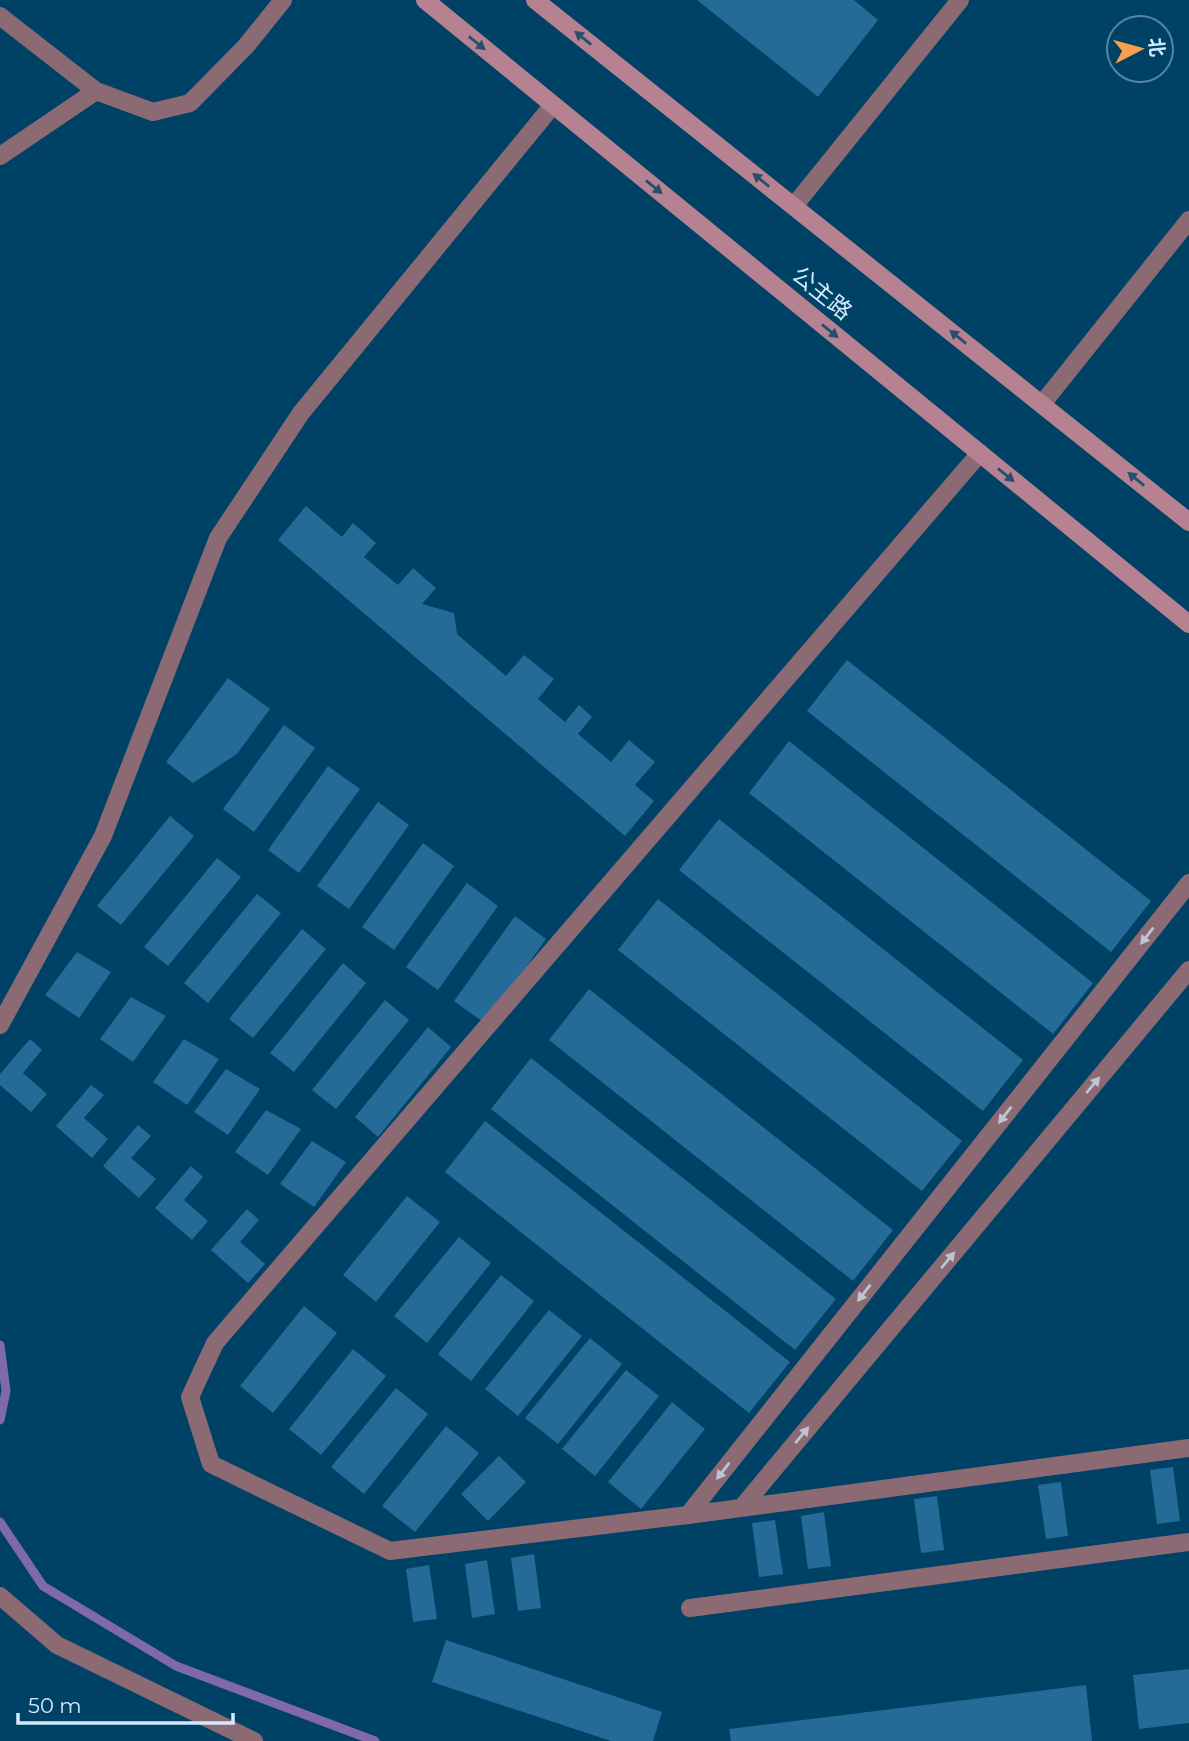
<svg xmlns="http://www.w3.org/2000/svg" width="1189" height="1741" viewBox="0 0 1189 1741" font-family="Montserrat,'Noto Sans SC',sans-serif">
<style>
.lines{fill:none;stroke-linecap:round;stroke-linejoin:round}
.stream{stroke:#8069a8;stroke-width:9}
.building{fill:#256b97}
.pedestrian{stroke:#8b6a73;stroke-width:18}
.minor{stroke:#8b6a73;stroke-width:18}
.secondary{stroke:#b68291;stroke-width:18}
.oneway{fill:#244f6f}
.oneway2{fill:#bdc4d2}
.labels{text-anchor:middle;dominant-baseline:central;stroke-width:5;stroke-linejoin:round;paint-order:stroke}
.street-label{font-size:23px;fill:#d2eafb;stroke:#004266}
</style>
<rect width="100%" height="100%" fill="#004266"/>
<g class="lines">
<!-- stream -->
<path class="stream" d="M0,1345L6,1391L0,1420
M0,1522L43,1586L176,1666L375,1741"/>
</g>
<!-- building -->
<path class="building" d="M697,0H854L878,20L818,97Z
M306,506L342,537L353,523L376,543L364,557L398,585L413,568L436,588L422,604L454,613L457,634L506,676L524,655L554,679L538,699L565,722L579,705L592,717L578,734L611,762L629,740L655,762L635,785L654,801L625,836L278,540Z
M847,660L1151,901L1111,952L807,711Z
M228,678L270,709L237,754L193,783L166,762Z
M284,725L315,748L254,832L223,809Z
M789,741L1093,983L1053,1034L749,793Z
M328,766L360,789L299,873L268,850Z
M378,802L409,825L349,909L317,886Z
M170,816L194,836L121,925L97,906Z
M719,819L1023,1060L983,1111L679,870Z
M423,843L454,866L394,950L362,927Z
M217,858L241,877L168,966L144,947Z
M467,883L498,906L438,990L406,967Z
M257,894L281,913L208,1003L184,983Z
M658,899L962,1141L922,1191L618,950Z
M515,916L546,939L486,1024L454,1001Z
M302,929L326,949L253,1038L229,1019Z
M77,952L111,972L79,1018L45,995Z
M343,963L366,983L294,1072L270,1053Z
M589,989L893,1230L853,1281L549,1040Z
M131,997L166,1016L133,1062L100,1039Z
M385,1000L409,1020L336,1109L312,1090Z
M428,1027L451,1047L378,1137L355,1117Z
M30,1039L42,1050L23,1073L47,1094L31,1112L0,1085V1074Z
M184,1039L219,1059L187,1105L153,1082Z
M531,1058L836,1299L795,1350L491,1109Z
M226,1069L260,1089L228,1135L194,1112Z
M91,1085L104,1095L84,1118L108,1139L92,1158L56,1126Z
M266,1110L301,1129L268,1175L235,1152Z
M485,1121L790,1362L749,1413L445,1172Z
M138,1125L151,1136L131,1158L156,1179L139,1198L103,1166Z
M312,1141L346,1162L314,1207L280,1184Z
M191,1166L203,1177L184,1200L208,1221L192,1240L155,1208Z
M407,1196L440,1222L376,1302L343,1275Z
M247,1209L259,1220L240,1242L265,1264L248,1283L211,1250Z
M459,1237L491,1263L427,1343L394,1316Z
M501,1275L534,1301L471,1381L438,1354Z
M304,1306L337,1333L273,1413L240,1386Z
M549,1310L582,1336L518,1416L485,1389Z
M590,1338L622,1364L558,1444L525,1418Z
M353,1349L386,1376L321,1455L289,1429Z
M626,1370L659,1396L595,1476L562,1449Z
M396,1388L428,1414L364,1494L331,1467Z
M672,1402L705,1429L641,1509L608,1482Z
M446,1426L479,1453L415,1532L382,1506Z
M499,1456L526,1482L488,1521L461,1494Z
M1173,1467L1180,1521L1157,1524L1150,1470Z
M1061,1482L1068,1536L1046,1539L1038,1485Z
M937,1496L944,1550L921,1553L914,1499Z
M824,1512L831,1566L808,1569L801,1516Z
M775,1520L783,1574L759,1577L752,1523Z
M534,1554L541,1608L518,1611L511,1558Z
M487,1560L495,1614L472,1618L465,1564Z
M429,1565L437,1619L413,1622L406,1569Z
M446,1640L662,1712L653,1741H611L432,1682Z
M1189,1669V1723L1139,1729L1133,1675Z
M1086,1685L1092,1741H731L729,1729Z"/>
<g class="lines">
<!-- pedestrian -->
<path class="pedestrian" d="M690,1608L1189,1542"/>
<!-- minor -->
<path class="minor" d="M0,16L96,91L153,112L190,103L246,46L283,0
M0,156L96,91
M794,206L960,0
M1042,404L1189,220
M980,453L215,1343L190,1397L211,1464L390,1551L688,1515L1189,1448
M0,1025L103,836L218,538L301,413L553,105
M743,1506L1189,970
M688,1515L1189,883
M0,1596L57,1645L254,1741"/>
<!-- secondary -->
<path class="secondary" d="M425,0L1189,624
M535,0L1189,522"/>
</g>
<!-- one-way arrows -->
<defs><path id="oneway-solid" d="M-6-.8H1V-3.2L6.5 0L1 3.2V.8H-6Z" transform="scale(1.75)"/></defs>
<g class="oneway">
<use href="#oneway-solid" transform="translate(583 38) rotate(-141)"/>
<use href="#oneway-solid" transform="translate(477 43) rotate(39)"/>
<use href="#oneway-solid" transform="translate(761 180) rotate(-141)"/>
<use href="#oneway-solid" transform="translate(654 187) rotate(39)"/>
<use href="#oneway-solid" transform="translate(830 331) rotate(39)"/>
<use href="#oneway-solid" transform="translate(958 337) rotate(-141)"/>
<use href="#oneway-solid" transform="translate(1006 475) rotate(39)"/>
<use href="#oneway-solid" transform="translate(1136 479) rotate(-141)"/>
</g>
<g class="oneway2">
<use href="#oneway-solid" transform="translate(1147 936) rotate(128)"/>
<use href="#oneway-solid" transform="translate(1093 1085) rotate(-50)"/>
<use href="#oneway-solid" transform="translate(1005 1115) rotate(128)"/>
<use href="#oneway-solid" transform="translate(948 1260) rotate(-50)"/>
<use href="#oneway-solid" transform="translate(864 1293) rotate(128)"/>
<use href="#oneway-solid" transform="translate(802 1435) rotate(-50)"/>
<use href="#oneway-solid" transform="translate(723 1471) rotate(128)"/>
</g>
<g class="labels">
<!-- street labels -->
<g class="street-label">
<text transform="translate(822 293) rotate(39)">公主路</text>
</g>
</g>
<!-- north arrow -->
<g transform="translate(1140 49) rotate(84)"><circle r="33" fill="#004266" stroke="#5485a2" stroke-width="2"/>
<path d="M0-5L12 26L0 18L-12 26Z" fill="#f99f4d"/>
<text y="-10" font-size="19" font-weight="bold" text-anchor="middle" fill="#d2eafb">北</text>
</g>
<!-- scale -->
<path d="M18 1713v10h215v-10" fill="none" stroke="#d2eafb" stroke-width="3.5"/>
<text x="28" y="1713" font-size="21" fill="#d2eafb" stroke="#004266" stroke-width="5" paint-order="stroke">50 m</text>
</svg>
